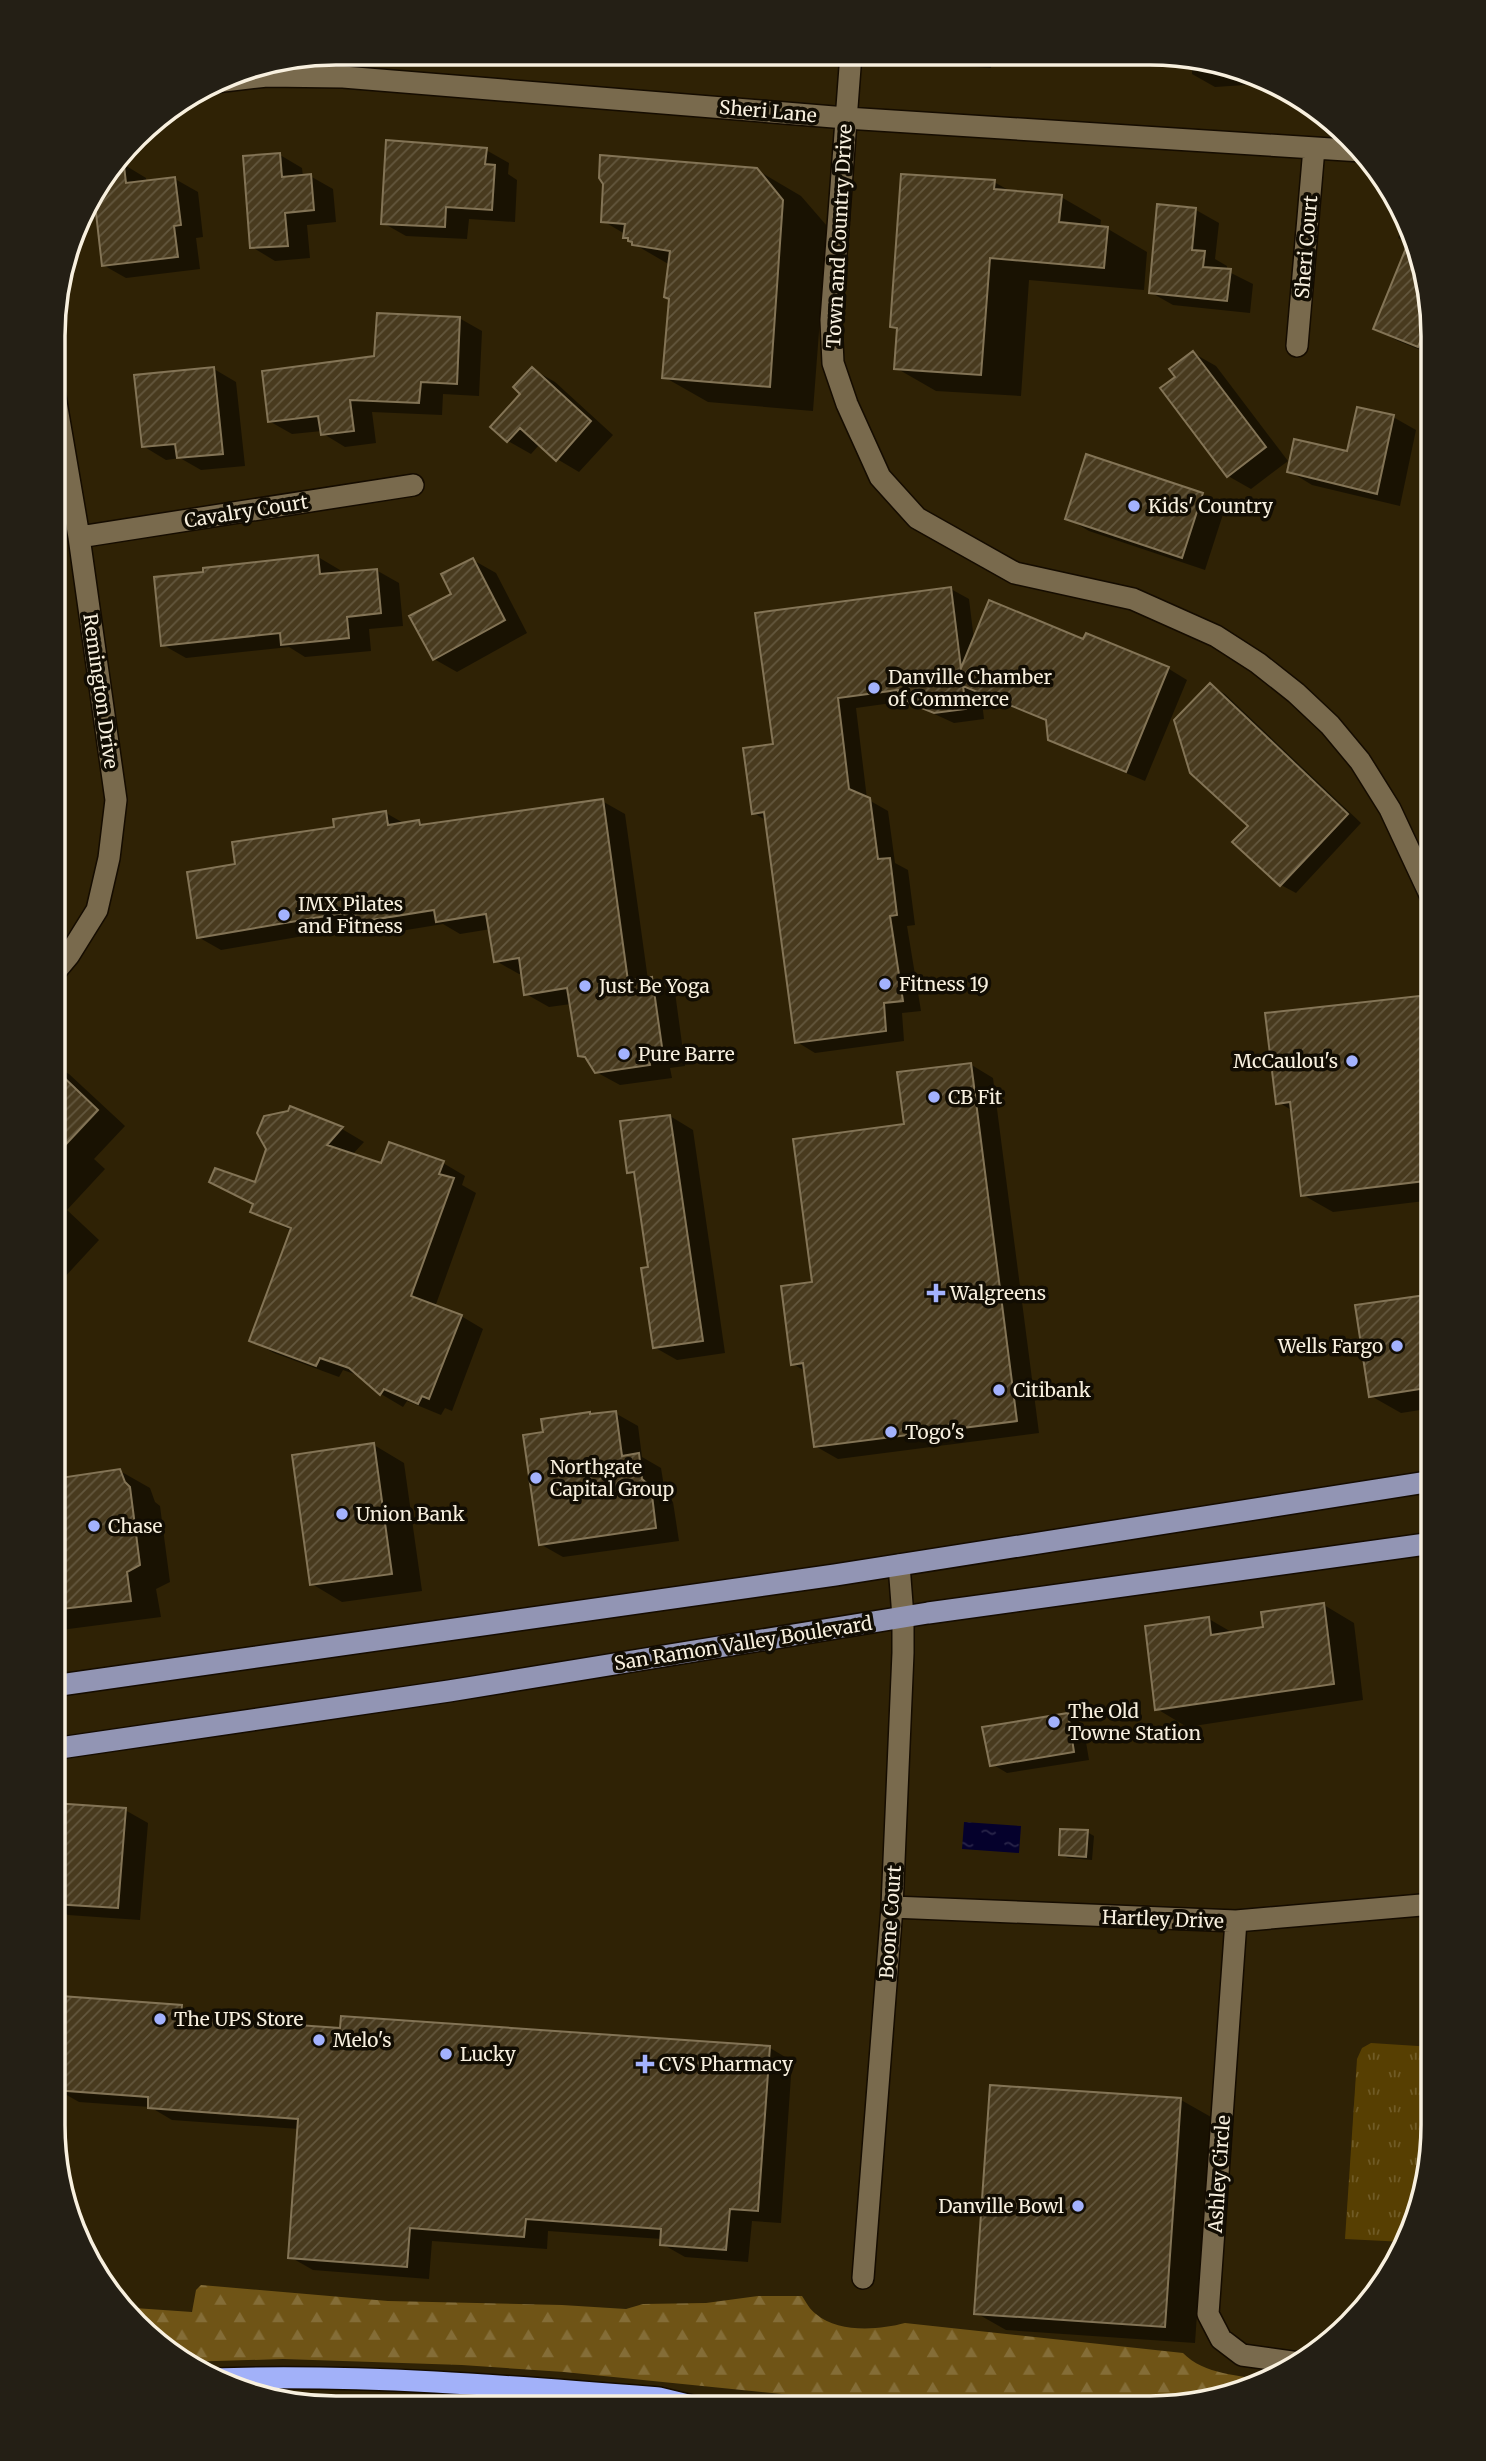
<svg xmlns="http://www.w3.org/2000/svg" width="1486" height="2461" viewBox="0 0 1486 2461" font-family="Merriweather,serif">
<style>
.grass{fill:url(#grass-tufts)}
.forest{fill:url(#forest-firs)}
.water{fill:url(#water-ripples)}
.shadow{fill:#0007}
.building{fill:url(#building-hatch);stroke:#837456;stroke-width:2}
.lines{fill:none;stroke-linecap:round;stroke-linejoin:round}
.minor-casing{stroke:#150c00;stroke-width:24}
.major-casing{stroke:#150c00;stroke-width:24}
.highway-casing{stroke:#150c00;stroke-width:24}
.minor{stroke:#796a4d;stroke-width:21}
.major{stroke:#9295b4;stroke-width:21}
.highway{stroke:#a2b1f9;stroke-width:21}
.poi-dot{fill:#a3b2fd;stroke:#120d03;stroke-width:2.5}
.labels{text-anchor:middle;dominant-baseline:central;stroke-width:7;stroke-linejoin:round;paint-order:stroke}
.street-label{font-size:19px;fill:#f8f0df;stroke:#120d03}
.poi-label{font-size:19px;fill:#f8f0df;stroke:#120d03;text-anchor:start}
.rim{fill:none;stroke:#f8f0df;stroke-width:3.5}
</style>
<defs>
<pattern id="grass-tufts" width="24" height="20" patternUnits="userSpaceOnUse" patternTransform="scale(1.75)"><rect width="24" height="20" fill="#573f02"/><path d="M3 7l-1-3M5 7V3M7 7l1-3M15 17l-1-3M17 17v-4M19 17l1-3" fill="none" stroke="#705b26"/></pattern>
<pattern id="forest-firs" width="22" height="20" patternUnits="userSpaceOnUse" patternTransform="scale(1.75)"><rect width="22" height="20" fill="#6f5416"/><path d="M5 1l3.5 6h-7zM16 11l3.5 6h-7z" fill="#846d37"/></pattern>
<pattern id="water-ripples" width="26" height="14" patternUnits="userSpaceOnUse" patternTransform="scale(1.75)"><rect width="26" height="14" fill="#05012c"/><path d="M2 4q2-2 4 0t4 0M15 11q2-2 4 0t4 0" fill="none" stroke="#2a264a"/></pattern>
<pattern id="building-hatch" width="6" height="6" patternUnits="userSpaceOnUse" patternTransform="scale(1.75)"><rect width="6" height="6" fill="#483a1e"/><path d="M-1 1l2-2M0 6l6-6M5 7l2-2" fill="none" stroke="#63573e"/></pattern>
</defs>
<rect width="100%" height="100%" fill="#2f2205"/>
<!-- grass -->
<path class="grass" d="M1371,2043L1433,2047V2144L1418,2216L1405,2242L1345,2239L1357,2059L1362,2048Z"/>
<!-- forest -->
<path class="forest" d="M201,2285L388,2301L562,2305L626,2309L643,2304L706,2303L758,2296H802C806,2302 810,2310 816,2314C838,2333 879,2330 905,2323L1183,2353C1204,2375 1240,2375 1269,2381L1258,2387L1150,2408H919L564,2372L462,2365L283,2359L184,2362L163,2350L120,2307L192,2312L196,2290Z"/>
<!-- water -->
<path class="water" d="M964,1822L1021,1826L1019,1853L962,1849Z"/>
<!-- shadow -->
<path class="shadow" d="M770,54H811V56Z
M943,54H992L991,68L962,66Z
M1041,55H1187L1259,74L1274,83L1215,87L1192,74V63H1056Z
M486,150L509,163L508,174L517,180L515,222L469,219L467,239L406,236L383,223Z
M280,155L302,168L303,177L310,176L333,189L336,222L307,225L310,258L275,261L252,247Z
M123,164L146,178V182L175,179L198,192L203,237L196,238L200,269L126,278L103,265L95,193L117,165Z
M757,170L801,196L827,226L813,411L708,402L664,377L671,299L670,265L634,244L625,237V234L603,221Z
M994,182L1012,192L1061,197L1101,220L1100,228L1108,229L1147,252L1144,290L1029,280L1021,396L936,391L896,368L899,330L892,326Z
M1196,210L1219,223L1215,259L1227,266V271L1253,284L1250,313L1173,305L1150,292Z
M1406,220L1412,228L1434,336L1433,355L1398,341L1375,328L1409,244L1398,238Z
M459,318L482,331L479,396L443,394L442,415L372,412L376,443L345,447L322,433V431L292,434L269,421L376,358Z
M1193,353L1216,366L1288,461L1251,489L1228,476Z
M214,369L236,382L245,466L201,470L180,458L166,460L143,446Z
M532,369L555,382L613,435L579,472L557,459L540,444L531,454L508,441Z
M1393,417L1416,430L1400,506L1312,485L1289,471L1349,453Z
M1087,456L1203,495L1225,508L1205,570L1089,531L1067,518Z
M318,557L340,570L341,574L376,570L399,583L403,626L369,629L371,651L305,657L289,647L186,658L163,645Z
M473,560L496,573L527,633L457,672L434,659L454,595Z
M951,589L969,599L974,640L1084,642L1087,635L1169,669L1187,680L1145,781L1068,749L1049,738L1048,722L981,694L984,719L954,723L906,701L856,708L867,799L888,811L895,863L908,870L915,925L907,926L921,1011L902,1013L904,1041L815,1053L797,1042L767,821L754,813L775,746Z
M1210,685L1225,694L1361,823L1296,893L1281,885L1250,826Z
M602,801L625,814L648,980L652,979L675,992L685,1066L670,1068L672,1078L620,1085L596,1072L589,1061L579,1055L571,1004L549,1007L526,994L523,974H519L496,961L491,929L460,934L443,924L370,936L356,927L221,950L198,937L237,865L336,828L386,813L405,824L419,822L425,826Z
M1428,997L1433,1000V1200L1333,1212L1303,1195L1293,1111L1278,1102Z
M970,1064L993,1078L1039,1433L838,1459L815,1446L805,1371L793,1364L814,1284L906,1125Z
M54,1066L69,1074L125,1126L94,1159L105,1169L67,1210L99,1240L62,1280L54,1275Z
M291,1109L342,1129L364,1142L352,1155L382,1165L443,1163L465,1176L462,1185L476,1193L435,1307L461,1316L483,1329L452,1411L445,1408L441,1415L407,1401L403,1407L381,1394L360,1376L343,1370L339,1377L274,1353L251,1340L292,1231L252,1211L254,1205L211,1182L256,1185Z
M670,1116L693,1130L725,1353L677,1360L654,1347L650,1269L635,1176L629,1172Z
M1433,1296V1408L1401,1413L1371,1396L1357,1307Z
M615,1413L638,1426L642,1457L661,1468L665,1493L673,1502L679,1541L563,1557L540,1544L544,1434L590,1414L593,1416Z
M374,1445L404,1463L422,1591L342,1602L312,1584Z
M120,1471L150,1488L155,1502L160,1506L170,1582L156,1589L161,1617L53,1631V1481Z
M1324,1605L1354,1623L1363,1700L1187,1727L1157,1709L1209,1619L1233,1633L1265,1629Z
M1068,1715L1083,1724L1089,1760L1007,1773L992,1764Z
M53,1805L125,1810L148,1823L140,1920L68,1915L53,1907Z
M1087,1832L1094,1836L1092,1860L1068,1858L1061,1855Z
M182,2007L206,2020L341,2030L770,2048L792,2061L781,2223L752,2221L748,2262L685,2257L662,2244V2239L548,2231L547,2249L432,2241L429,2279L313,2270L290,2257L299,2129L172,2120L150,2107L79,2102L56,2089Z
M1181,2100L1211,2117L1195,2343L1006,2330L976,2313Z"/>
<!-- building -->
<path class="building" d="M386,140L487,148L485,164L495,165L492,210L446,207L445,227L381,224Z
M280,153L282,177L311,174L314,210L285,213L288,246L250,248L243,156Z
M600,155L757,168L783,200L770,387L662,378L669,299L664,297L670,251L632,245V242L628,241V238H623L625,224L601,222L603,184L599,178Z
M123,157L126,183L175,177L181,225L174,226L178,257L102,266L94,195Z
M901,174L995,180L994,189L1062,195L1059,222L1108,227L1104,268L990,258L981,375L894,369L897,328L890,327Z
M1157,204L1196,208L1192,250L1205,251L1203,267L1231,269L1227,301L1149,293Z
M1413,231L1430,318L1418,347L1373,329Z
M377,313L460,317L457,384L421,382L419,403L350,400L354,431L321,435L318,416L268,422L262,371L374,356Z
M1193,351L1266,447L1227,477L1160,388L1175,377L1169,369Z
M214,367L223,454L177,458L175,444L142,447L134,375Z
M532,367L591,421L556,461L520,428L507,442L490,427L520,394L513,387Z
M1357,407L1394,415L1377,494L1287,472L1294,439L1347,451Z
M1086,454L1203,493L1182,558L1065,519Z
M318,555L320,574L377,569L381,613L347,617L349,638L281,645L280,633L161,646L154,577L203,572V568Z
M473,558L505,620L433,660L409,616L451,594L441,574Z
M951,587L961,668L989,600L1083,639L1086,633L1169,667L1126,772L1048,740L1046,720L963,686L966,709L934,713L899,699L898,690L838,698L849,789L870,798L878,859L890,858L897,915L890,916L903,1001L884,1003L886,1031L795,1043L764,812L752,814L743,748L773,744L755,613Z
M1210,683L1348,814L1280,886L1232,842L1248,826L1190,773L1174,720Z
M603,799L628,981L652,977L663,1054L648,1056L650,1065L595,1073L585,1057L578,1056L567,988L524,995L519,958L494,962L486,914L436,922L434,910L346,924L344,913L197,938L187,872L235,864L232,842L334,827L333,819L386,811L388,825L419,820L420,825Z
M1428,995L1431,1020L1433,1019V1180L1301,1196L1290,1102L1276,1104L1265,1013Z
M971,1063L1017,1421L814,1447L803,1363L791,1365L781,1286L812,1282L793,1139L904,1124L897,1072Z
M54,1068L98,1110L54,1157Z
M290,1106L343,1127L327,1145L381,1163L389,1142L444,1161L439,1174L454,1178L411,1296L462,1315L429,1399L422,1396L418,1404L384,1389L380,1395L349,1368L320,1358L316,1366L249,1341L291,1228L250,1212L253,1204L209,1182L215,1168L255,1182L266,1149L257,1133L264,1116L288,1111Z
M670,1115L703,1341L653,1348L641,1268L648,1267L634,1172L627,1173L620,1121Z
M1433,1294V1387L1369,1397L1355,1305Z
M616,1411L622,1456L639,1453L642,1479L651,1487L656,1528L539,1545L523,1435L543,1432L541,1419L590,1412V1414Z
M374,1443L392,1574L310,1585L292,1455Z
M120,1469L125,1482L130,1487L140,1565L127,1572L131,1601L53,1610V1479Z
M1324,1603L1334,1684L1155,1710L1145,1626L1209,1617L1211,1635L1263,1627L1261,1612Z
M1068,1713L1074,1752L990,1766L982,1727Z
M53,1803L126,1808L118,1908L53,1904Z
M1060,1829L1088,1830L1086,1857L1059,1855Z
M61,1996L182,2005L181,2017L340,2028L341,2016L770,2046L758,2211L730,2209L726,2250L660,2245L661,2229L526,2219L524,2237L410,2228L407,2267L288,2258L298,2119L148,2108V2097L54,2090Z
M990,2085L1181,2098L1165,2327L974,2314Z"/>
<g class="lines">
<defs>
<path id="minor" d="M851,54L831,320L833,363L847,404L880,477L917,518L1015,573L1133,599L1216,636L1258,663L1296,693L1330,725L1360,761L1390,809L1433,901
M215,82L267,76L343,77L846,118L1362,151
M1297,346L1314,148
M79,537L413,485
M54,973L69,955L97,910L109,858L116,800L79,537L55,396
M892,1907L1236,1921L1433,1904
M1236,1921L1208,2314L1221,2339L1242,2355L1299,2363
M863,2278L892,1907L903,1653V1617L899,1565"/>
<path id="major" d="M53,1686L835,1575L1433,1481
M53,1749L449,1691L928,1613L1433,1543"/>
<path id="highway" d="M213,2379C362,2374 510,2386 659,2398L696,2407"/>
</defs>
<!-- minor casing -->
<use href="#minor" class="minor-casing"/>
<!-- major casing -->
<use href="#major" class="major-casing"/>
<!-- highway casing -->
<use href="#highway" class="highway-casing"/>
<!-- minor -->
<use href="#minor" class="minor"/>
<!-- major -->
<use href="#major" class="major"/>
<!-- highway -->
<use href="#highway" class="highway"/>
</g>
<!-- markers -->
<g class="poi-dot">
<circle cx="1134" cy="506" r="7"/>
<circle cx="874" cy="688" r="7"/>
<circle cx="284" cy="915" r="7"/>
<circle cx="885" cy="984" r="7"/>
<circle cx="585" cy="986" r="7"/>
<circle cx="624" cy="1054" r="7"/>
<circle cx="1352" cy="1061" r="7"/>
<circle cx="934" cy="1097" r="7"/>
<path d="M932.5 1282.5h7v7h7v7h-7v7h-7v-7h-7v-7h7z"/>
<circle cx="1397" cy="1346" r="7"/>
<circle cx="999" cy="1390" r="7"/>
<circle cx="891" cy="1432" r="7"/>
<circle cx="536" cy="1478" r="7"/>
<circle cx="342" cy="1514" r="7"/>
<circle cx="94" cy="1526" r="7"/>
<circle cx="1054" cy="1722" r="7"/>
<circle cx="160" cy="2019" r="7"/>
<circle cx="319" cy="2040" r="7"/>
<circle cx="446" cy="2054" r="7"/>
<path d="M641.5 2053.5h7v7h7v7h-7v7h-7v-7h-7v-7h7z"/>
<circle cx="1078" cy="2206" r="7"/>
</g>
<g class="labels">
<!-- street labels -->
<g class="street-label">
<text transform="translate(768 111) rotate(5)">Sheri Lane</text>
<text transform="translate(839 236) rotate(-87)">Town and Country Drive</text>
<text transform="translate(1306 247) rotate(-85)">Sheri Court</text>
<text transform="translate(246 511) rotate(-9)">Cavalry Court</text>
<text transform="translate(101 691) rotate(82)">Remington Drive</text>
<text transform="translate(743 1643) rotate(-9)">San Ramon Valley Boulevard</text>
<text transform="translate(1163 1919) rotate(2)">Hartley Drive</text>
<text transform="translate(890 1922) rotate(-86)">Boone Court</text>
<text transform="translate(1219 2174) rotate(-86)">Ashley Circle</text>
</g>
<!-- poi labels -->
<g class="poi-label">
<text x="1148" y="506">Kids' Country</text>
<text x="888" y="677">Danville Chamber<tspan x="888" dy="22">of Commerce</tspan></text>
<text x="298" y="904">IMX Pilates<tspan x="298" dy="22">and Fitness</tspan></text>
<text x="899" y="984">Fitness 19</text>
<text x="599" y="986">Just Be Yoga</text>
<text x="638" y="1054">Pure Barre</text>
<text x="1338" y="1061" text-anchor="end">McCaulou's</text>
<text x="948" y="1097">CB Fit</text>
<text x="950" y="1293">Walgreens</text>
<text x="1383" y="1346" text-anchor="end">Wells Fargo</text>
<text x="1013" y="1390">Citibank</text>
<text x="905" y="1432">Togo's</text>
<text x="550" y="1467">Northgate<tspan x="550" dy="22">Capital Group</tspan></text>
<text x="356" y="1514">Union Bank</text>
<text x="108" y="1526">Chase</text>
<text x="1068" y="1711">The Old<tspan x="1068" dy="22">Towne Station</tspan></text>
<text x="174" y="2019">The UPS Store</text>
<text x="333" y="2040">Melo's</text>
<text x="460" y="2054">Lucky</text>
<text x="659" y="2064">CVS Pharmacy</text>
<text x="1064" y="2206" text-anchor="end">Danville Bowl</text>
</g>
</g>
<!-- crop -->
<path d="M0 0H1486V2461H0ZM336 65H1150A271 271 0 0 1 1421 336V2125A271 271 0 0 1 1150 2396H336A271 271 0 0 1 65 2125V336A271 271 0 0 1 336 65Z" fill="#241f15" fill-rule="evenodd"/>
<path class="rim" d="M336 65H1150A271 271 0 0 1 1421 336V2125A271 271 0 0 1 1150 2396H336A271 271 0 0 1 65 2125V336A271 271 0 0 1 336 65Z"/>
</svg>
